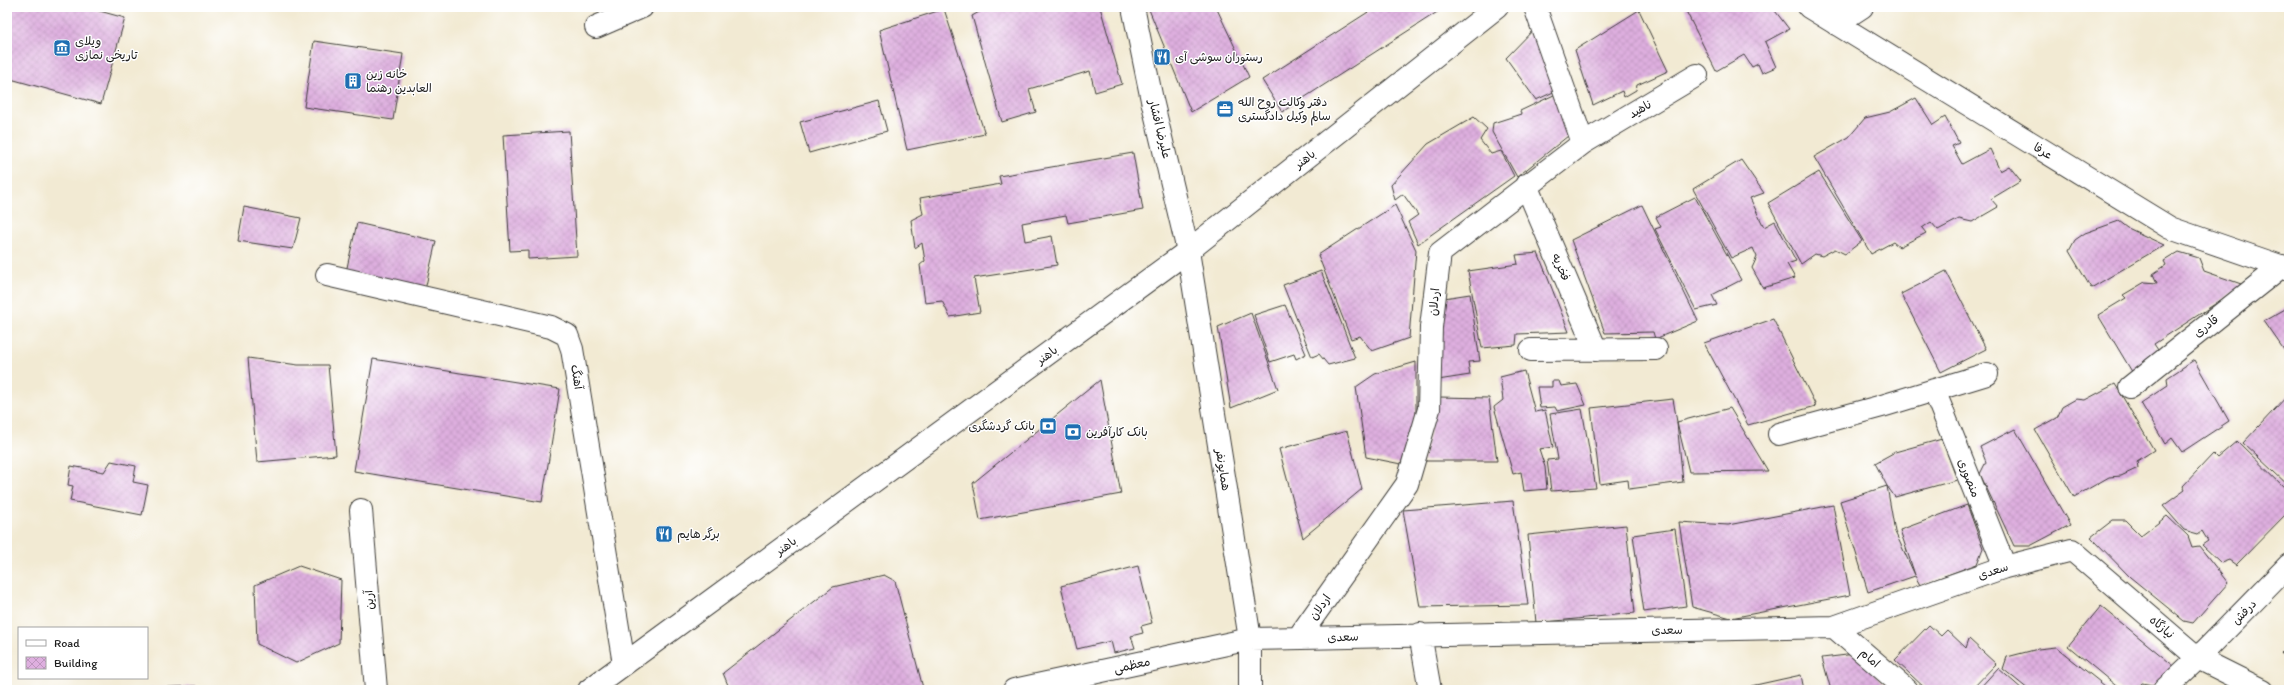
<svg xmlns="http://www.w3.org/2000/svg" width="2296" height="697" viewBox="0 0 2296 697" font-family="Itim,'Playpen Sans Arabic',sans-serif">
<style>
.building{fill:url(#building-cross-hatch)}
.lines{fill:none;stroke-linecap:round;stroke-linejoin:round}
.street-casing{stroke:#3c3b37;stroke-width:24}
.primary-casing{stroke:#3c3b37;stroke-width:24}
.street{stroke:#fff;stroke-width:22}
.primary{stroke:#fff;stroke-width:22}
.labels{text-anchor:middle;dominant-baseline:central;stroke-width:3;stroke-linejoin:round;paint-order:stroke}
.poi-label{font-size:12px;fill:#1c1c1c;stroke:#fff;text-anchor:start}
.street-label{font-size:12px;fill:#1c1c1c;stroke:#fff}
</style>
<defs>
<pattern id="building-cross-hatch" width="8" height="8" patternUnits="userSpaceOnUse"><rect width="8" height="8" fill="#deafdf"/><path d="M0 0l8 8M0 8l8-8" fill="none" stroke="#be96bf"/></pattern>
</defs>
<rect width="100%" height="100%" fill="#fff"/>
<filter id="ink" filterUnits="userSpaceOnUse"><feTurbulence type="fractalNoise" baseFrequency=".025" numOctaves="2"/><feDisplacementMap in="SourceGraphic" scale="8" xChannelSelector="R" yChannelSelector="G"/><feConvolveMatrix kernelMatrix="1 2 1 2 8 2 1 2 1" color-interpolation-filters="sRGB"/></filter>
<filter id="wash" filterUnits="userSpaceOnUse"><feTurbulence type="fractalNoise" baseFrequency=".012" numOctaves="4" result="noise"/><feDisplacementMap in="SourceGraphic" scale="16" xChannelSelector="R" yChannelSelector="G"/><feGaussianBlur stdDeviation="0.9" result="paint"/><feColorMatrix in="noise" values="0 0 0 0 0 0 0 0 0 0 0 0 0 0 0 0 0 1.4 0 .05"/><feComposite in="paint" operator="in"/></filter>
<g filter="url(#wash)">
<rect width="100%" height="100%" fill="#f2ead3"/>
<g id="blocks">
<!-- building -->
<path class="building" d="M7,7H85L125,18L101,104L7,78Z
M988,7H1100L1122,84L1095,92L1090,71L1029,89L1036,112L1002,122L972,16Z
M1148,7H1216L1249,77L1191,112Z
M1376,7H1445L1282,112L1262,80Z
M1684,7H1772L1789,29L1765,42L1776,67L1762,73L1758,64L1752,67L1744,55L1716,71Z
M944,9L985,134L907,150L879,30Z
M1639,10L1668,71L1637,85L1636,90L1624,97L1622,91L1593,105L1575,50Z
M1538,25L1560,89L1536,100L1506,58Z
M314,41L403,54L393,120L304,107Z
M1556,94L1569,126L1568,136L1517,177L1492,132L1493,123L1521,114L1520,111Z
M1916,98L1933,125L1945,117L1959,143L1952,146L1962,164L1990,149L2000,171L2009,166L2021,181L1991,199L1998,207L1972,222L1959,219L1938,230L1931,222L1922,228L1926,233L1899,247L1893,242L1871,254L1814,157L1849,137L1865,118L1890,112Z
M879,101L887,131L809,153L800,122Z
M1474,117L1487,129L1480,140L1491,154L1501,151L1514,176L1418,244L1408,222L1418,215L1403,194L1395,200L1391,185L1428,144Z
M569,131L577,256L528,259V250L510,251L503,135Z
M1133,153L1143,210L1068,223L1066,215L1022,223L1025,241L1052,236L1057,265L974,278L980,312L950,317L942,301L925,303L920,265L925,261L922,243L915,248L911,220L923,214L920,198L1001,184L999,176Z
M1741,160L1764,193L1750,198L1764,227L1775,221L1796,261L1787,264L1795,278L1763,288L1752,268L1757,257L1753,248L1731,258L1693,189Z
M1819,172L1862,241L1845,254L1835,249L1822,256L1815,254L1801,264L1768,203Z
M1695,197L1741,280L1712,295L1717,305L1696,310L1655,229L1661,227L1656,217Z
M1395,205L1416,250L1409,338L1372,351L1360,336L1351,339L1318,255Z
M1642,205L1698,321L1655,339L1653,332L1605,333L1571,240Z
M244,207L301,218L293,249L238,241Z
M2119,221L2128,228L2164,245L2091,288L2069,251L2075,240L2085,233Z
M357,223L436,241L425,290L346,272Z
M2179,252L2199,258L2204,271L2244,285L2154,344L2162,356L2134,375L2098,315L2126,298L2123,295L2145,282L2157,283L2153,274L2166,265L2164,261Z
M1538,253L1569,332L1517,334L1516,345L1482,348L1468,271L1518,264L1516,255Z
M1321,271L1355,358L1328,365L1319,354L1312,357L1283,285Z
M1946,271L1986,349L1941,372L1901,294Z
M1470,294L1480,361L1468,362L1470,375L1438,380L1435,308L1444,298Z
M2289,304V357L2264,321L2287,308Z
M1285,305L1306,354L1296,359L1294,354L1270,362L1254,315Z
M1251,313L1278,389L1231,408L1218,327Z
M1773,319L1816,406L1748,425L1704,343Z
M248,358L298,365H328L336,455L257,462Z
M373,359L560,389L542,502L354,471Z
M2194,360L2229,421L2182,452L2172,438L2165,444L2141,403L2168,385L2167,378Z
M1416,362V415L1401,464L1366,457L1356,387L1375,374Z
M1524,371L1535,412L1545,410L1553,447L1539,449L1545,467L1547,489L1524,491L1521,472L1513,474L1494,407L1503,400L1500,377Z
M1100,380L1121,494L980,520L973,483Z
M1552,381H1559L1561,386L1577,384L1586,405L1557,411L1555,407L1540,408L1537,387H1552Z
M2115,384L2154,450L2137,461L2138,468L2121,476L2109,477L2074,497L2035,430L2057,418L2062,407L2076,399L2085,400Z
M2289,394V486L2243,443Z
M1438,397L1489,398L1497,461H1423Z
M1673,399L1677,422L1730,408L1768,471L1689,472L1677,422L1683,482L1629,489L1628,480L1600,484L1591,408Z
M1582,409L1596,488L1551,491L1547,460L1558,459L1550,414Z
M2015,429L2070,525L2030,546H2014L1980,474L1986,462L1980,447Z
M1347,431L1362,489L1303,538L1279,449Z
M1942,439L1957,480L1895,497L1887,486L1875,463L1895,452Z
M2237,441L2289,492L2285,502L2289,511L2236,565L2229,560L2221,563L2202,545L2208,541L2202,531L2198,534L2184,530L2163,506L2185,490L2183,486L2213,454L2217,458Z
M111,461L136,466L133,482L148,485L142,515L70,501L73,486L68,485L71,466L104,472Z
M1887,486L1895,532L1915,575L1900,530L1967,505L1983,548L1977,564L1920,585L1915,576L1868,592L1840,501Z
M1513,501L1528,605L1420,607L1403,510Z
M1833,505L1850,595L1731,618L1692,607L1679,522L1728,525Z
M2167,516L2188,536L2192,547L2199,546L2228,583L2193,623L2184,621L2130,577L2091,537L2113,520H2125L2141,536Z
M1626,525L1635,613L1536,623L1528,535Z
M1675,529L1686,606L1644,612L1633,535Z
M299,566L341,580L339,643L296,663L257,644L255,585Z
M1138,566L1152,623L1141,626L1143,633L1131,636L1135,648L1114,653L1111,641L1077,649L1061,586Z
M884,575L895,581L923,688L730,690L723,673L833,587Z
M2101,606L2180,671L2152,685L2142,683L2136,690H2121L2068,646Z
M1929,625L1941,636L1947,630L1966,648L1969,639L1996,664L1971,690H1927L1895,660Z
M2056,647L2110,690H2029L2003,669L2007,657L2038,649Z
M2289,647V662L2282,653Z
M1855,654L1890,690H1831L1822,658Z
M1998,668L2023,690H1978Z
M1801,675L1804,690H1752L1751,686Z
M196,686V690H150V688Z"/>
</g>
</g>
<g filter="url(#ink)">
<use href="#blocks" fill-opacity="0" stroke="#3c3b37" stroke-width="1"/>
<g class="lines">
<defs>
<path id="street" d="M1133,7L1152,100L1188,251L1250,639V690
M1809,7L2170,228L2289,269
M1836,24L1862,7
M596,27L642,7
M1583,143L1697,75
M1526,185L1596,350
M327,275L551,327L567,335L572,349L624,664
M1531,350L1656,349
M2130,387L2282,266
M1934,390L2005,567
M1779,434L1882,406L1987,374
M361,510L376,690
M1834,627L1907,690
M1420,634L1430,690
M1298,638L1407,484L1429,409L1431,327L1440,253L1583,143L1535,7
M1014,690L1250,639L1834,627L2005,567L2072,550L2198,658L2262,690
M2164,690L2198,658L2289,565"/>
<path id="primary" d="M589,690L1188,251L1497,7"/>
</defs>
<!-- street casing -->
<use href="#street" class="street-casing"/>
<!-- primary casing -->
<use href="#primary" class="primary-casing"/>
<!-- street -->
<use href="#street" class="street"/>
<!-- primary -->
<use href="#primary" class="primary"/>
</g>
</g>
<!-- icons -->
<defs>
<symbol id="museum-square" viewBox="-11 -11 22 22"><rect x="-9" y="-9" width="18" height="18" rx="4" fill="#1f6fb2" stroke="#fff"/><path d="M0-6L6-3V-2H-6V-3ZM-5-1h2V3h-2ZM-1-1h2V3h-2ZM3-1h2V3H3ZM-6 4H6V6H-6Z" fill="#fff"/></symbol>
<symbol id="restaurant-square" viewBox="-11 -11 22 22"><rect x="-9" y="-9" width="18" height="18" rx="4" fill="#1f6fb2" stroke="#fff"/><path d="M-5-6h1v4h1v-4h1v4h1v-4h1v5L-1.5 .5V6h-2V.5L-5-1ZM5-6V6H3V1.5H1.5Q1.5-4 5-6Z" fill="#fff"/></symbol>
<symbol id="building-square" viewBox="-11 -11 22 22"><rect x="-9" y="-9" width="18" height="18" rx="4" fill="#1f6fb2" stroke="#fff"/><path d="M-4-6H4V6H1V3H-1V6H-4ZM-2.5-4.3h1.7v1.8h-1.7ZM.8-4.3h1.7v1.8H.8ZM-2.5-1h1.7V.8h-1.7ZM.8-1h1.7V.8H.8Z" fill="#fff"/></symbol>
<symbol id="office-square" viewBox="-11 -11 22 22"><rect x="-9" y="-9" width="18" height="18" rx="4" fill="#1f6fb2" stroke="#fff"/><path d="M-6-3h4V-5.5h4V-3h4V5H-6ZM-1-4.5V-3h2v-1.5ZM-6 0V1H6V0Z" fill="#fff"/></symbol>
<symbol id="bank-square" viewBox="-11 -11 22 22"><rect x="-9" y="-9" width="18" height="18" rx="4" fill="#1f6fb2" stroke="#fff"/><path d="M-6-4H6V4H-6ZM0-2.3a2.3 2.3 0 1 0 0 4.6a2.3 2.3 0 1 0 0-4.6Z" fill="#fff"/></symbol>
</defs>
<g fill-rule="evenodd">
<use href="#museum-square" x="52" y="38" width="20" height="20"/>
<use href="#restaurant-square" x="1152" y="47" width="20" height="20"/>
<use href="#building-square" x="343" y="71" width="20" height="20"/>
<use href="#office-square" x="1215" y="99" width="20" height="20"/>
<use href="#bank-square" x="1038" y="416" width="20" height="20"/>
<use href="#bank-square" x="1063" y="422" width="20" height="20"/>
<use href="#restaurant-square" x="654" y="524" width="20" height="20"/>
</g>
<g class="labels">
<!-- poi labels -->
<g class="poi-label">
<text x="75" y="41">ویلای<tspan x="75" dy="14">تاریخی نمازی</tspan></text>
<text x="1175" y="57">رستوران سوشی آی</text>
<text x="366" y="74">خانه زین<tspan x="366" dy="14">العابدین رهنما</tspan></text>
<text x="1238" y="102">دفتر وکالت روح الله<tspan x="1238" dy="14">سالم وکیل دادگستری</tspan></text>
<text x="1035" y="426" text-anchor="end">بانک گردشگری</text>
<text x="1086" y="432">بانک کارآفرین</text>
<text x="677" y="534">برگر هایم</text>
</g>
<!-- street labels -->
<g class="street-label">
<text transform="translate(1640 109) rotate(-30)">ناهید</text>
<text transform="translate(1160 129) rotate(76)">علیرضا افشار</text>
<text transform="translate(2043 151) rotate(31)">عرفا</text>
<text transform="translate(1305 159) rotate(-38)">باهنر</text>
<text transform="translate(1561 267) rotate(67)">فخریه</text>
<text transform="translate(1434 302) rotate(-85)">اردلان</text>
<text transform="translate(2206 326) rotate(-38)">قادری</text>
<text transform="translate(1047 355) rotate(-36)">باهنر</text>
<text transform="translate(577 377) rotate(81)">آهنگ</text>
<text transform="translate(1223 470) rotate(81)">همایونفر</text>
<text transform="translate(1969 478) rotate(68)">منصوری</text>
<text transform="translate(786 546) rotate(-36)">باهنر</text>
<text transform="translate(1993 571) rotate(-18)">سعدی</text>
<text transform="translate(369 600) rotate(-95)">آرین</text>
<text transform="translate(1320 607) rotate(-55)">اردلان</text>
<text transform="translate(2244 612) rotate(-46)">درفش</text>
<text transform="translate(2162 627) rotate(41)">نیازگاه</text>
<text transform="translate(1667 630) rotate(-1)">سعدی</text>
<text transform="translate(1343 637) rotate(-2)">سعدی</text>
<text transform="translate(1870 658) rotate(41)">امام</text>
<text transform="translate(1132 665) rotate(-12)">معظمی</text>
</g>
</g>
<!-- margin -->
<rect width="2296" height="697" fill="none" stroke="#fff" stroke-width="24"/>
<!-- legend -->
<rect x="18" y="627" width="130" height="52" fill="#ffffff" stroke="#a4a4a4"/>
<rect x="26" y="640" width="20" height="6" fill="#ffffff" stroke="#a4a4a4"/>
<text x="54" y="647" font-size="12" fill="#1c1c1c">Road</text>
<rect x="26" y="657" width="20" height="12" fill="url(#building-cross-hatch)" stroke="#a4a4a4"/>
<text x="54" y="667" font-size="12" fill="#1c1c1c">Building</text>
</svg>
